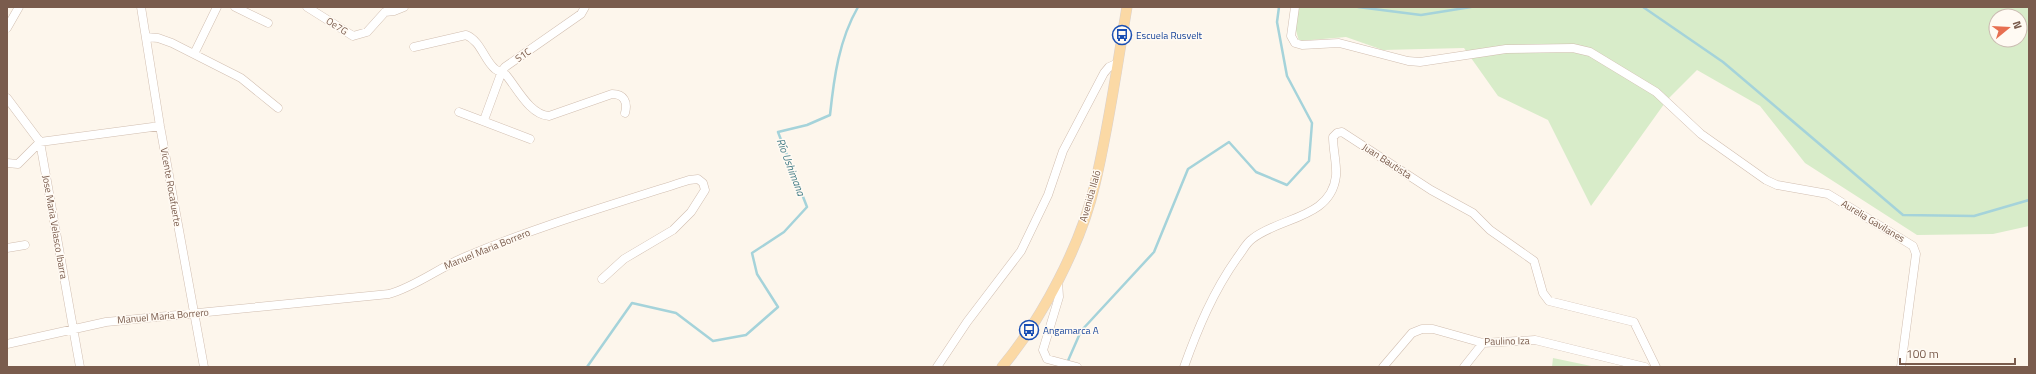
<svg xmlns="http://www.w3.org/2000/svg" width="2036" height="374" viewBox="0 0 2036 374" font-family="'Titillium Web',sans-serif">
<style>
.green{fill:#d8ecc9;fill-rule:evenodd}
.lines{fill:none;stroke-linecap:round;stroke-linejoin:round}
.stream{stroke:#a5d3da;stroke-width:2.5}
.minor-casing{stroke:#d1beb0;stroke-width:9}
.major-casing{stroke:#dad1cd;stroke-width:11}
.minor{stroke:#fff;stroke-width:8}
.major{stroke:#fbd9a5;stroke-width:10}
.labels{text-anchor:middle;dominant-baseline:central;stroke-width:3;stroke-linejoin:round;paint-order:stroke}
.street-label{font-size:10px;fill:#7a5c4d;stroke:#fffaf3}
.transit-label{font-size:10px;fill:#164399;stroke:#fffaf3;text-anchor:start}
.water-label{font-size:11px;font-style:italic;fill:#437c86;stroke:#fffaf3}
</style>
<rect width="100%" height="100%" fill="#fdf6ec"/>
<!-- green -->
<path class="green" d="M1294,7H2029V226L1993,234L1917,235L1805,163L1760,106L1697,70L1667,100L1591,206L1548,120L1498,96L1464,48L1383,50L1346,37L1299,41L1292,17ZM1996,16H2020V40H1996Z
M1553,358L1596,367H1552Z"/>
<g class="lines">
<!-- stream -->
<path class="stream" d="M1358,7L1421,15L1471,7
M1643,7L1723,62L1903,215L1974,216L2029,200
M1067,363L1081,331L1154,252L1188,169L1229,142L1256,172L1287,185L1309,161L1312,123L1287,76L1277,22L1279,7
M587,367L632,303L676,313L713,341L746,335L778,307L757,274L752,253L784,232L807,207L778,132L807,125L830,115C834,77 839,40 858,7"/>
<defs>
<path id="minor" d="M141,7L160,126L204,367
M235,7L268,23
M307,7L353,36L367,32L385,12
M1295,7L1291,36L1295,43L1302,45L1339,43L1408,61L1420,62L1506,49L1573,48L1590,52L1656,92L1701,134L1766,180L1777,185L1828,194L1913,246L1916,254L1901,367
M385,12L394,11L404,7
M7,28L19,7
M146,37L158,38L172,43L241,78L278,108
M414,47L466,35C481,41 484,60 495,69C499,72 502,72 506,75C517,88 530,115 549,116L612,94C624,94 628,102 625,113
M194,54L217,7
M7,98L40,142L80,367
M459,112L530,139
M484,120L502,71L505,67L581,14L585,7
M7,163L18,164L40,142L160,126
M7,248L25,245
M1058,280L1059,297L1043,350L1047,359L1077,367
M7,344L106,322L389,294C415,287 440,267 465,257C538,226 614,204 689,180L698,179L703,183L705,190L691,212L673,230L624,259L602,279
M937,367L967,322L1021,251L1048,195L1063,151L1104,73L1109,67L1118,63
M1184,367C1198,328 1213,292 1237,258C1242,252 1246,243 1252,239C1279,217 1331,219 1336,176C1337,164 1333,150 1333,137L1337,133L1342,132L1431,190L1473,213L1490,230L1534,261L1543,293L1549,301L1634,322L1656,367
M1383,367L1412,333L1422,329H1433L1483,343L1535,340L1645,367
M1464,367L1483,343"/>
<path id="major" d="M1002,367C1042,319 1081,245 1095,184C1109,126 1117,66 1127,7"/>
</defs>
<!-- minor casing -->
<use href="#minor" class="minor-casing"/>
<!-- major casing -->
<use href="#major" class="major-casing"/>
<!-- minor -->
<use href="#minor" class="minor"/>
<!-- major -->
<use href="#major" class="major"/>
</g>
<!-- icons -->
<defs>
<symbol id="bus-ring" viewBox="-11 -11 22 22"><circle r="9.5" fill="#fffaf3" stroke="#1a4fb4" stroke-width="1.5"/><path d="M-5-6H5V4H4V6H2V4H-2V6H-4V4H-5ZM-3.5-4V0h7V-4ZM-3.5 1.2v1.5H-2V1.2ZM2 1.2v1.5H3.5V1.2Z" fill="#1a4fb4"/></symbol>
</defs>
<g fill-rule="evenodd">
<use href="#bus-ring" x="1111" y="24" width="22" height="22"/>
<use href="#bus-ring" x="1018" y="319" width="22" height="22"/>
</g>
<g class="labels">
<!-- street labels -->
<g class="street-label">
<text transform="translate(337 26) rotate(32)">Oe7G</text>
<text transform="translate(523 55) rotate(-35)">S1C</text>
<text transform="translate(1387 161) rotate(33)">Juan Bautista</text>
<text transform="translate(171 187) rotate(80)">Vicente Rocafuerte</text>
<text transform="translate(1090 196) rotate(-74)">Avenida Ilaló</text>
<text transform="translate(1873 221) rotate(31)">Aurelia Gavilanes</text>
<text transform="translate(55 227) rotate(80)">Jose Maria Velasco Ibarra</text>
<text transform="translate(487 249) rotate(-22)">Manuel Maria Borrero</text>
<text transform="translate(163 316) rotate(-5)">Manuel Maria Borrero</text>
<text transform="translate(1507 341) rotate(-1)">Paulino Iza</text>
</g>
<!-- transit labels -->
<g class="transit-label">
<text x="1136" y="35">Escuela Rusvelt</text>
<text x="1043" y="330">Angamarca A</text>
</g>
<!-- water labels -->
<g class="water-label">
<text transform="translate(791 167) rotate(69)">Río Ushimana</text>
</g>
</g>
<!-- border -->
<rect width="2036" height="374" fill="none" stroke="#7a5c4d" stroke-width="16"/>
<!-- north arrow -->
<g transform="translate(2008 28) rotate(72)"><circle r="19" fill="#fffaf3" stroke="#cabbb1"/>
<path d="M0-3L7 15L0 10L-7 15Z" fill="#e76f51"/>
<text y="-6" font-size="11" font-weight="bold" text-anchor="middle" fill="#7a5c4d">N</text>
</g>
<!-- scale -->
<path d="M1900 358v6h115v-6" fill="none" stroke="#7a5c4d" stroke-width="2"/>
<text x="1906" y="358" font-size="12" fill="#7a5c4d" stroke="#fffaf3" stroke-width="3" paint-order="stroke">100 m</text>
</svg>
